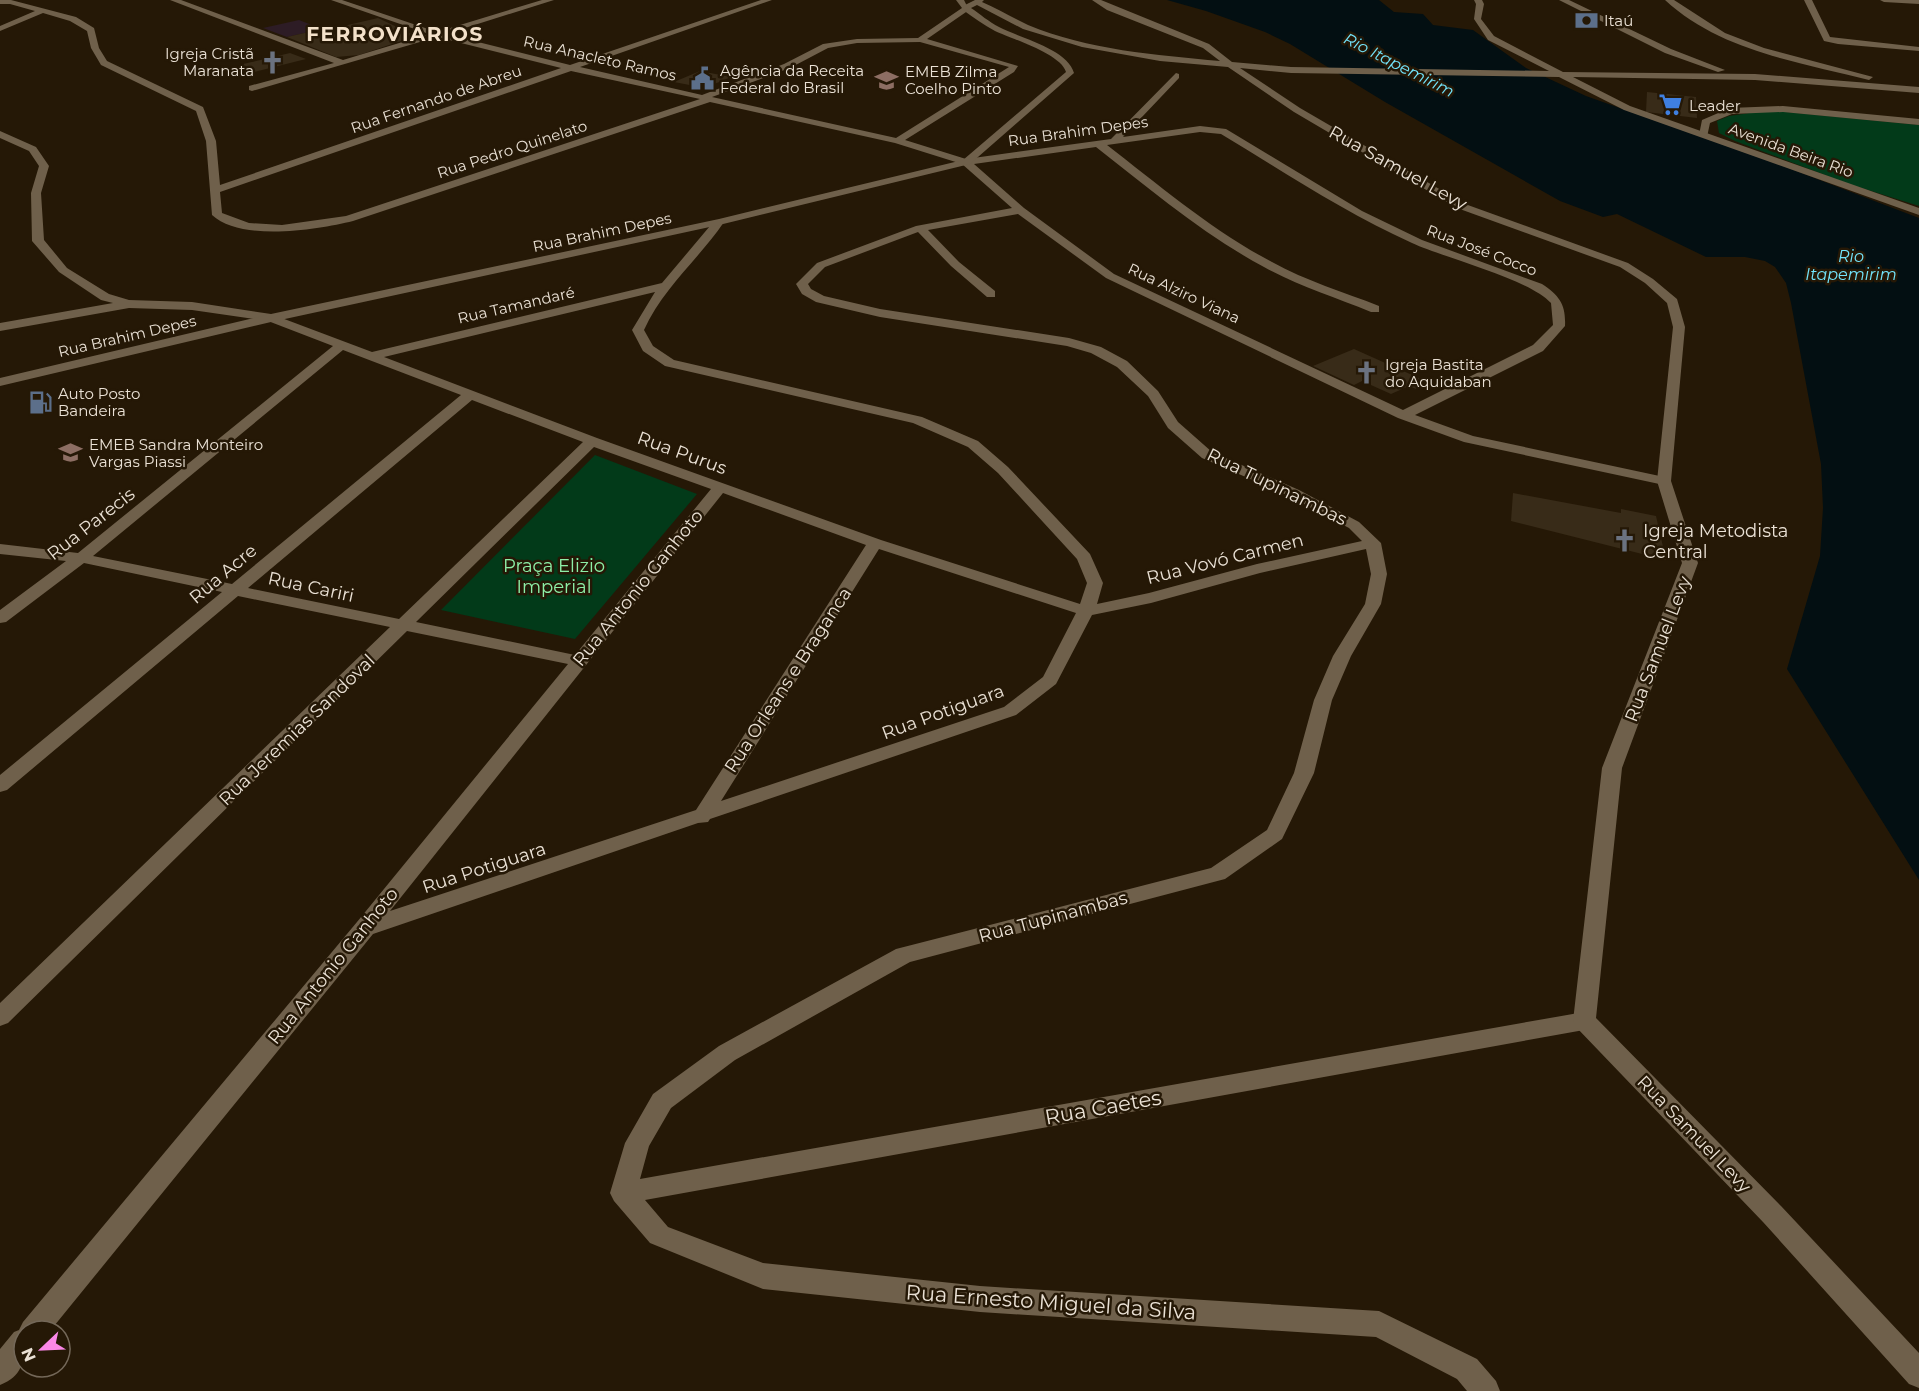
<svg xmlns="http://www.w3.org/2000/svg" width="1919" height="1391" viewBox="0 0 1919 1391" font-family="Montserrat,sans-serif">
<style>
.medical{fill:#2d1c25}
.green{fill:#023a19}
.water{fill:#030f12}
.building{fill:#382b18}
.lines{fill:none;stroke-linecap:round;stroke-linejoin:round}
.street{fill:#6f604b;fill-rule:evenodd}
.secondary{fill:#6f604b;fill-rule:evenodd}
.labels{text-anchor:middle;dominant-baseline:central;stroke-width:5;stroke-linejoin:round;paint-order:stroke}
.far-poi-label{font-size:15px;fill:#eae1d5;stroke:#251806;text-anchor:start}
.far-street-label{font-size:15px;fill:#eae1d5;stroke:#251806}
.far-water-label{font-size:16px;font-style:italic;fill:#73e6fe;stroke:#251806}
.street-label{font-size:18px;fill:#eae1d5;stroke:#251806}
.poi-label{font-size:18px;fill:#eae1d5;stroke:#251806;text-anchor:start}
.park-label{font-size:18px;fill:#8defa7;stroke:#251806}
.far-district-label{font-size:20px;font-weight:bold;letter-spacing:1.5px;fill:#f3e1ca;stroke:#251806}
.near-street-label{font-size:21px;fill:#eae1d5;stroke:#251806}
</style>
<rect width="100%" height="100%" fill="#251806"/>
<!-- medical -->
<path class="medical" d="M299,20L322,29L287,37L263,28Z"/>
<!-- green -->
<path class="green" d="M1757,112H1786L1919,125V206L1849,184L1735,141L1719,133L1717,121L1729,116Z
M595,455L697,494L575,639L441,610Z"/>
<!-- water -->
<path class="water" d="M1167,0H1379L1394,12L1423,14L1433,25L1473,30L1526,68L1586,96L1783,166L1919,218V880L1787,669L1820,556L1823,508L1821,464L1791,303L1786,283L1775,267L1765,261L1745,257H1706L1617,214L1603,217L1560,201L1385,102L1290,44L1265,32L1206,11Z"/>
<!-- building -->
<path class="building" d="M378,18L416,36L359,55L336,57L287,37L322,29L339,36L355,32L339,27Z
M290,53L306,59L254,72L239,65Z
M700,71L731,77L705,88L674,82Z
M1647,92L1696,97L1697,118L1646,112Z
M1354,349L1421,379L1423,386L1416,389L1409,386L1391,394L1362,381L1354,385L1313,366Z
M1513,493L1621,513V509L1656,516L1666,560L1511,521Z"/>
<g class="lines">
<!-- street -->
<path class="street" d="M0,0H11L76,17L94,28L99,48L107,61L203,107L216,141L220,185L561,68L437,37L252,91L249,90V86L334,63L170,0H181L343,60L429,34L331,0H342L437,32L542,0H554L446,34L570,65L761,0H772L580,67L702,95L784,64L823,44L857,39L918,38L962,8L956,0H964L969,10L927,39L1018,66L1014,72L905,140L966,159L1111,139L1176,73L1179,74V78L1123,137L1200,126L1226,129L1362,211L1422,240L1542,284C1560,296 1566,305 1565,326L1543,351L1415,415L1473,436L1669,478L1671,481L1669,484L1664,485L1464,442L1398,418L1106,278L1018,214L928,230L959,262L995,291V297H987L951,266L918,232L825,267L808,284L811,289L824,296L880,309L1069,338L1101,347L1127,361L1158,391L1178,422L1212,452L1299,490L1359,522L1381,543L1387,574L1381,604L1351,656L1332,700L1314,773L1282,839L1225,879L910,962L735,1060L671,1108L649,1146L640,1179L1584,1012L1592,1015L1595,1021L1592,1027L1584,1030L645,1200L668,1227L763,1263L980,1286L1379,1311L1477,1359L1496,1381L1500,1391H1467L1457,1379L1376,1337L980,1312L763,1289L650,1243L614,1201L610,1193L625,1143L653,1094L719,1046L896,949L1211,868L1267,830L1294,773L1314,700L1333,656L1365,604L1371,574L1366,549L1260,573L1151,603L1092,615L1056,684L1016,715L710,819L708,822L698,823L373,934L50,1331H24C24,1356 27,1374 0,1385V1349L14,1332L19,1330L23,1322L357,922L568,664L407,631L8,1023L0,1026V1003L390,627L238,596L7,790L0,792V775L222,592L84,563L6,622L0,623V610L66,561L0,554V544L78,553L333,346L268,321L192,310L129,308L0,331V323L113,303L101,300L59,272L32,241L31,193L39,166L29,151L0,138V131L36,147L49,166L41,193L44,240L67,268L109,294L129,300L192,302L271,314L372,352L662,283L715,220H723L724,222C698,260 663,288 644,330L653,346L674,360L922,417L978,441L1008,467L1090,554L1103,583L1097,604L1149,593L1257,564L1362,541L1349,528L1289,496L1202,458L1168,428L1148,396L1117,367L1091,353L1067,346L880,317L816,302L802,294L796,284L817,263L916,226L1012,208L962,164L895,143L710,102L353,221C317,230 241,242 212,215L206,141L196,111L101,65L91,48L87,31L70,21L43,13L0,31V26L35,11L10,4H0ZM920,42L1009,67L896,138L712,97L790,68L828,48L857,43ZM571,71L700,99L346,216L282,225L249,223L222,213L220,192ZM1200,132L1221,134C1284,172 1345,213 1412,243C1447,259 1527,278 1551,303L1553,325L1533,345L1403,410L1114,274L1024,208L974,164L1096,147C1150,189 1204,235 1264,267C1298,286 1335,297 1371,312H1379V306C1344,292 1306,281 1272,262C1213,231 1160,186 1107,145ZM655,292L632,330L643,351L665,366L913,423L968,447L998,473L1077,559L1087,583L1080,604L881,540L597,438L384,357ZM343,350L461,395L232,584L93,556ZM472,400L583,442L399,619L248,588ZM594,447L711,489L575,655L416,622ZM723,493L866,545L696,810L390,911ZM879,549L1076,613L1043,677L1004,707L721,801Z
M1804,0H1812L1830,37L1919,47V51L1838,44L1824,41Z
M1880,0H1919V4L1884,2Z
M1783,106L1919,119V125L1783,112L1732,114L1710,123L1707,137L1699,135L1702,120L1730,108Z"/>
<!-- secondary -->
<path class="secondary" d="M975,0H984L982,2C998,9 1013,18 1028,25C1088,50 1156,55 1220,61L1203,48L1107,10L1092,0H1101L1209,44L1232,62L1291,67L1549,71L1488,40L1474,19L1476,4L1474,0H1482L1484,4L1481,19L1494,36L1563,72L1755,74L1919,87V93L1755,80L1573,77L1630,106L1919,208V215L1624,110L1559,77L1291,73L1240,68L1300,108L1465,204L1628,263L1653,279L1677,299L1685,327L1671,481L1698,563L1622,768L1596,1018L1781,1206L1919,1353V1388L1909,1384L1763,1222L1576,1027L1573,1021L1602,768L1682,563L1657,481L1673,327L1667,303L1645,283L1620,267L1457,208L1294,112L1228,67L1160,61L1082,47L1023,29L977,5L971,8C980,14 989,22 999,27C1020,38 1068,49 1074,73L970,164L719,225L271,322L0,386V378L271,314L719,219L963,160L1066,72C1061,54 1012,39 995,31C984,25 973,17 963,10V6Z
M1559,0H1569L1671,49L1725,70L1718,72L1665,53Z
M1665,0H1674L1725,33L1764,48L1873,77L1869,80C1799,62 1720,51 1665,0Z"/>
</g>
<!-- icons -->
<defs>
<symbol id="bank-bare" viewBox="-9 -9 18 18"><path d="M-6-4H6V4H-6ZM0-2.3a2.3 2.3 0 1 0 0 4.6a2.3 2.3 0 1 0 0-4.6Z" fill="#5c6f8a" stroke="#251806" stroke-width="2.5" paint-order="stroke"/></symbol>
<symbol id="church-bare" viewBox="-9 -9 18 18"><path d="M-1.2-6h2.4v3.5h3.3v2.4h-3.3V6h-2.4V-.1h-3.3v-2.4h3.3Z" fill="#6b7280" stroke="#251806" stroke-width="2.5" paint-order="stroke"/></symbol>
<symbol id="civic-bare" viewBox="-9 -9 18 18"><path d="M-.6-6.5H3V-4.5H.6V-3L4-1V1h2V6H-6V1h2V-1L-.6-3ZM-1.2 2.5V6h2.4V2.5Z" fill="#5c6f8a" stroke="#251806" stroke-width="2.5" paint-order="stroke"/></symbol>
<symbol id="school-bare" viewBox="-9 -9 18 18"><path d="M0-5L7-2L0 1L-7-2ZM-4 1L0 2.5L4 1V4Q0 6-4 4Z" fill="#8d6e63" stroke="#251806" stroke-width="2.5" paint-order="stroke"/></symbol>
<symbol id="supermarket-bare" viewBox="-9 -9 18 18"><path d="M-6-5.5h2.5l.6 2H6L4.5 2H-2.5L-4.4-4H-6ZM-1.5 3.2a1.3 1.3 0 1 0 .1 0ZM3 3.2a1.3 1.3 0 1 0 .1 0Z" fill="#3f7fe0" stroke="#251806" stroke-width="2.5" paint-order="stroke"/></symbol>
<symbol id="fuel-bare" viewBox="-9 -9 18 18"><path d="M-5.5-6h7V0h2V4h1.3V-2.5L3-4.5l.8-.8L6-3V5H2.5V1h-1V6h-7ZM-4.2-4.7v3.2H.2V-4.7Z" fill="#5c6f8a" stroke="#251806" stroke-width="2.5" paint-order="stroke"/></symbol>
</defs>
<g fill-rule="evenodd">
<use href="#bank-bare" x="1570" y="4" width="33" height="33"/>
<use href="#church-bare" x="256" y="46" width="33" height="33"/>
<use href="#civic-bare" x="686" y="62" width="33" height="33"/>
<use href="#school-bare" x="870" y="64" width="33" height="33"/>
<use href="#supermarket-bare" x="1654" y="88" width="33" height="33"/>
<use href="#church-bare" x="1350" y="356" width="33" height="33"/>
<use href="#fuel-bare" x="24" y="386" width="33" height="33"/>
<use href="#school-bare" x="54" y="436" width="33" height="33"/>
<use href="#church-bare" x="1608" y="524" width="33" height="33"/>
</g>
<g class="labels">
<!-- far-poi labels -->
<g class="far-poi-label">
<text x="1604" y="20">Itaú</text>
<text x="254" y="53" text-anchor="end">Igreja Cristã<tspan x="254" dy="17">Maranata</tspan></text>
<text x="720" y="70">Agência da Receita<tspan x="720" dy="17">Federal do Brasil</tspan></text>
<text x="905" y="71">EMEB Zilma<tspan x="905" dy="17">Coelho Pinto</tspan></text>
<text x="1689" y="105">Leader</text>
<text x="1385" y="364">Igreja Bastita<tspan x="1385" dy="17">do Aquidaban</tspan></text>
<text x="58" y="393">Auto Posto<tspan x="58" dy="17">Bandeira</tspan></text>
<text x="89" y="444">EMEB Sandra Monteiro<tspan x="89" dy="17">Vargas Piassi</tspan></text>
</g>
<!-- far-street labels -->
<g class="far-street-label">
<text transform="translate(600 58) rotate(13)">Rua Anacleto Ramos</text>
<text transform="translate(436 99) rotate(-19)">Rua Fernando de Abreu</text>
<text transform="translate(1078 131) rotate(-8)">Rua Brahim Depes</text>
<text transform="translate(512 149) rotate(-18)">Rua Pedro Quinelato</text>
<text transform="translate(1791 150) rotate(20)">Avenida Beira Rio</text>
<text transform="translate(602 232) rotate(-12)">Rua Brahim Depes</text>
<text transform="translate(1482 250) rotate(21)">Rua José Cocco</text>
<text transform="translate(1184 293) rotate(25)">Rua Alziro Viana</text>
<text transform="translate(516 305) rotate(-13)">Rua Tamandaré</text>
<text transform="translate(127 336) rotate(-13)">Rua Brahim Depes</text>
</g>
<!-- far-water labels -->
<g class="far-water-label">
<text transform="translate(1399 65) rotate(27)">Rio Itapemirim</text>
<text x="1851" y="256">Rio<tspan x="1851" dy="18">Itapemirim</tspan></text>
</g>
<!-- street labels -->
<g class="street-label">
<text transform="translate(1398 168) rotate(29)">Rua Samuel Levy</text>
<text transform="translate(682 453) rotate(20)">Rua Purus</text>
<text transform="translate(1277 487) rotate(26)">Rua Tupinambas</text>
<text transform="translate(91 524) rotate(-38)">Rua Parecis</text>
<text transform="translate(1225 559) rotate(-14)">Rua Vovó Carmen</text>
<text transform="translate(223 574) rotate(-40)">Rua Acre</text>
<text transform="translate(311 587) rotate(12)">Rua Cariri</text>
<text transform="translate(638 588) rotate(-51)">Rua Antonio Ganhoto</text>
<text transform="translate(1658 649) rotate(-69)">Rua Samuel Levy</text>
<text transform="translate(788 680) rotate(-57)">Rua Orleans e Braganca</text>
<text transform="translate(943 712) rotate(-20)">Rua Potiguara</text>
<text transform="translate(297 730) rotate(-44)">Rua Jeremias Sandoval</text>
<text transform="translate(484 868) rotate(-18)">Rua Potiguara</text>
<text transform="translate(1053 917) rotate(-15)">Rua Tupinambas</text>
<text transform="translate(333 966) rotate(-51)">Rua Antonio Ganhoto</text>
<text transform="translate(1694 1134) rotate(46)">Rua Samuel Levy</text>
</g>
<!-- poi labels -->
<g class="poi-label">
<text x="1643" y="531">Igreja Metodista<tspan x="1643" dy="21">Central</tspan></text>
</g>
<!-- park labels -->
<g class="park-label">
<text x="554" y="566">Praça Elizio<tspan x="554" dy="21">Imperial</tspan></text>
</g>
<!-- far-district labels -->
<g class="far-district-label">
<text x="395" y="34">FERROVIÁRIOS</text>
</g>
<!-- near-street labels -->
<g class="near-street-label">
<text transform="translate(1103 1107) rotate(-10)">Rua Caetes</text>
<text transform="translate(1051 1302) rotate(4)">Rua Ernesto Miguel da Silva</text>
</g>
</g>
<!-- north arrow -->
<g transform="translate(42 1349) rotate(247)"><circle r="28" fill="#251806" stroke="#746859" stroke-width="1.5"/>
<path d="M0-4.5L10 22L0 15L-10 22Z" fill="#fa87e7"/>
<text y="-9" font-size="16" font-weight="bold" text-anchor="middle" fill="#eae1d5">N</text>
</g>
</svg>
